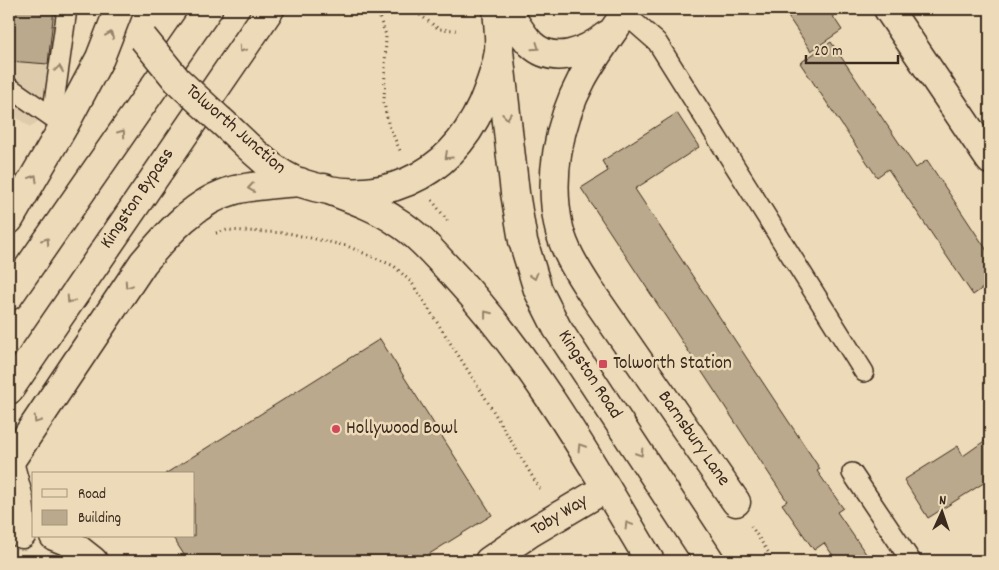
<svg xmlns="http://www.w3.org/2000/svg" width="999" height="570" viewBox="0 0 999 570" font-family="Dekko,sans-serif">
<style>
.built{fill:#decbab}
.building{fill:#bba98d;stroke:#3b2a1e}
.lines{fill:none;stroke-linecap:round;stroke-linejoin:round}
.service-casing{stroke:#3b2a1e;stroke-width:22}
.minor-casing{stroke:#3b2a1e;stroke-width:31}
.trunk-casing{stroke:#3b2a1e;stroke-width:31}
.path{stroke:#3b2a1e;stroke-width:3;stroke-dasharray:1 4;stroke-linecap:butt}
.service{stroke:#eddab8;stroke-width:19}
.minor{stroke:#eddab8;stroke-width:28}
.trunk{stroke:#eddab8;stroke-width:28}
.trunk-bridge-casing{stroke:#3b2a1e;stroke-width:31;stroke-linecap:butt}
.trunk-bridge{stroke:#eddab8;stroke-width:28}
.oneway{stroke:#94826b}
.poi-dot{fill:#d1495b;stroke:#eddab8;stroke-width:2}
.labels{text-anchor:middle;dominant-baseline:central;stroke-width:5;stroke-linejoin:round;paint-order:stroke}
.street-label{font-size:19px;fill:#3b2a1e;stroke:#eddab8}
.poi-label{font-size:19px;fill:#3b2a1e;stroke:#eddab8;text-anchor:start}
</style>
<rect width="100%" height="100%" fill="#eddab8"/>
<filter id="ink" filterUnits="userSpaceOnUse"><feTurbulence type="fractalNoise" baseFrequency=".02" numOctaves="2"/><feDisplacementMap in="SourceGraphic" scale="10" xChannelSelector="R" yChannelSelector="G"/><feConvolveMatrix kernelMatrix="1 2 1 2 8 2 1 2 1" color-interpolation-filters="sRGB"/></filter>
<g filter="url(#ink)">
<!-- built -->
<path class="built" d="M9,9H62L53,111L30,127L9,112Z"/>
<!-- building -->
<path class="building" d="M9,9H54L48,64L9,61Z
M783,9H828L842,30L811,51Z
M831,42L916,168L927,160L990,255V283L973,295L888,169L877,177L800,63Z
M677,113L699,147L635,189L820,469L817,471L843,508L837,512L871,561H837L824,543L814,550L782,504L787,501L581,188L608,171L602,161Z
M380,339L492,515L418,561H188L172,536H194V474H165Z
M990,437V479L928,518L904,480L958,446L963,456Z"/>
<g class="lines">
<defs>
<path id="service" d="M625,14L657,42L864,372
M9,87L52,117L63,121
M52,117L67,9
M852,473L911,561"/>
<path id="minor" d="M506,9C514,20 521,34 531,44C554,66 586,52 607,35
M628,9C613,32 595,55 582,79C558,124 548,178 559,228C564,250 577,270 589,289L736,502
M888,9L990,160
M9,462L19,499L22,534
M54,536L69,542L93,561
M489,561L530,533L606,488"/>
<path id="trunk" d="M499,51L515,193L523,241L538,290L557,328L710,561
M220,120C244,141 270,172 301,183C379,209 448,179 482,105C489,88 497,68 499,50C500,37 498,22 497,9
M324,188C349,198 374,206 396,221C419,235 436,256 454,275C533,360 591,462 650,561
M9,220L66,122L100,58L119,9
M9,296L208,9
M9,390L270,9
M9,463L143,263C167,234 196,200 235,190C255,185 278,184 300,182"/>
</defs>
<!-- service casing -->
<use href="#service" class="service-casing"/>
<!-- minor casing -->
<use href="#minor" class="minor-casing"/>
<!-- trunk casing -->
<use href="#trunk" class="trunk-casing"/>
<!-- path -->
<path class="path" d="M376,9L386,35L384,103L388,123L401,153
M412,9L439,29L456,30
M432,200L449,223
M216,233L227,230L288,233L347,246L394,266L412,283L483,394L541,491
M751,526L774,561"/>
<!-- service -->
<use href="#service" class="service"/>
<!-- minor -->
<use href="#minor" class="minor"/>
<!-- trunk -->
<use href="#trunk" class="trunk"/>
<defs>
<path id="trunk-bridge" d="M143,38L177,80L220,120"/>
</defs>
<!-- trunk-bridge casing -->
<use href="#trunk-bridge" class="trunk-bridge-casing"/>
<!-- trunk-bridge -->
<use href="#trunk-bridge" class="trunk-bridge"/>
</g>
<!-- one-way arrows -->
<defs><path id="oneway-chevron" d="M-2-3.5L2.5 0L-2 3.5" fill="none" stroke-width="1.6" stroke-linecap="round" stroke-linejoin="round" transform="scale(1.25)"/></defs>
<g class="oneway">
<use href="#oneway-chevron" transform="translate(110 35) rotate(-67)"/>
<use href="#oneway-chevron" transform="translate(536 47) rotate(35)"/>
<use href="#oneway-chevron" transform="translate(242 49) rotate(125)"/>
<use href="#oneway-chevron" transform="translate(59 69) rotate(-82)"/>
<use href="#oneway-chevron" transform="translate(507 116) rotate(83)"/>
<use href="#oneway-chevron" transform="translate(122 133) rotate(-55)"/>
<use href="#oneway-chevron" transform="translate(448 156) rotate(137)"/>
<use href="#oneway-chevron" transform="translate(34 178) rotate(-60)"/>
<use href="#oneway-chevron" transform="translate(251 188) rotate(172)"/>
<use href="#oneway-chevron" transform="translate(46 241) rotate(-55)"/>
<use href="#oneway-chevron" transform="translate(534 276) rotate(73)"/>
<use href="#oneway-chevron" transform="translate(128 285) rotate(124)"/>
<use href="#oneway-chevron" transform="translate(70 300) rotate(124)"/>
<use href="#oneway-chevron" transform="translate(487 314) rotate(-128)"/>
<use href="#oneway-chevron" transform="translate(37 420) rotate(124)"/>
<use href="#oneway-chevron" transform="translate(581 447) rotate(-122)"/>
<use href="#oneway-chevron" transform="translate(640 453) rotate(57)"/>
<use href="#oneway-chevron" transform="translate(628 525) rotate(-121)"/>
</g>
</g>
<!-- markers -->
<g class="poi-dot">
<rect x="598" y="359" width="10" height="10" rx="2.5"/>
<circle cx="336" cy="429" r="5"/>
</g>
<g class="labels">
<!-- street labels -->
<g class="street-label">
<text transform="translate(235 130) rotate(41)">Tolworth Junction</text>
<text transform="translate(138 199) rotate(-56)">Kingston Bypass</text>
<text transform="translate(589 375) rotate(57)">Kingston Road</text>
<text transform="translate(693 439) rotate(55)">Barnsbury Lane</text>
<text transform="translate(560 516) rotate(-31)">Toby Way</text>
</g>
<!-- poi labels -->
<g class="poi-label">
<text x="613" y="364">Tolworth Station</text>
<text x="346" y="429">Hollywood Bowl</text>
</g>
</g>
<!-- margin -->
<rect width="999" height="570" fill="none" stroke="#eddab8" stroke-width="30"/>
<rect x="15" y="15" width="969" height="540" fill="none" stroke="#3b2a1e" stroke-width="2" filter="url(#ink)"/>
<!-- legend -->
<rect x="32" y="472" width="162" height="65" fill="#eddab8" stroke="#a6947a"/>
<rect x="42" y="489" width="25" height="8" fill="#eddab8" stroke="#a6947a"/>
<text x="78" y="498" font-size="15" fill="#3b2a1e">Road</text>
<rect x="42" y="510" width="25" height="15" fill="#bba98d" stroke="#a6947a"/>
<text x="78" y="522" font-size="15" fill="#3b2a1e">Building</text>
<!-- north arrow -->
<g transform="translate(942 512) rotate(3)" stroke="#eddab8" stroke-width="4" paint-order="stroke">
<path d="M0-4L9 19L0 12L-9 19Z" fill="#3b2a1e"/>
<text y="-8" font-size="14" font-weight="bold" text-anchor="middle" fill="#3b2a1e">N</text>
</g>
<!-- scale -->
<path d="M806 55v8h92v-8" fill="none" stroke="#3b2a1e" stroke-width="2.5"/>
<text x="814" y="55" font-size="15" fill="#3b2a1e" stroke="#eddab8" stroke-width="4" paint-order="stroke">20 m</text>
</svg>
